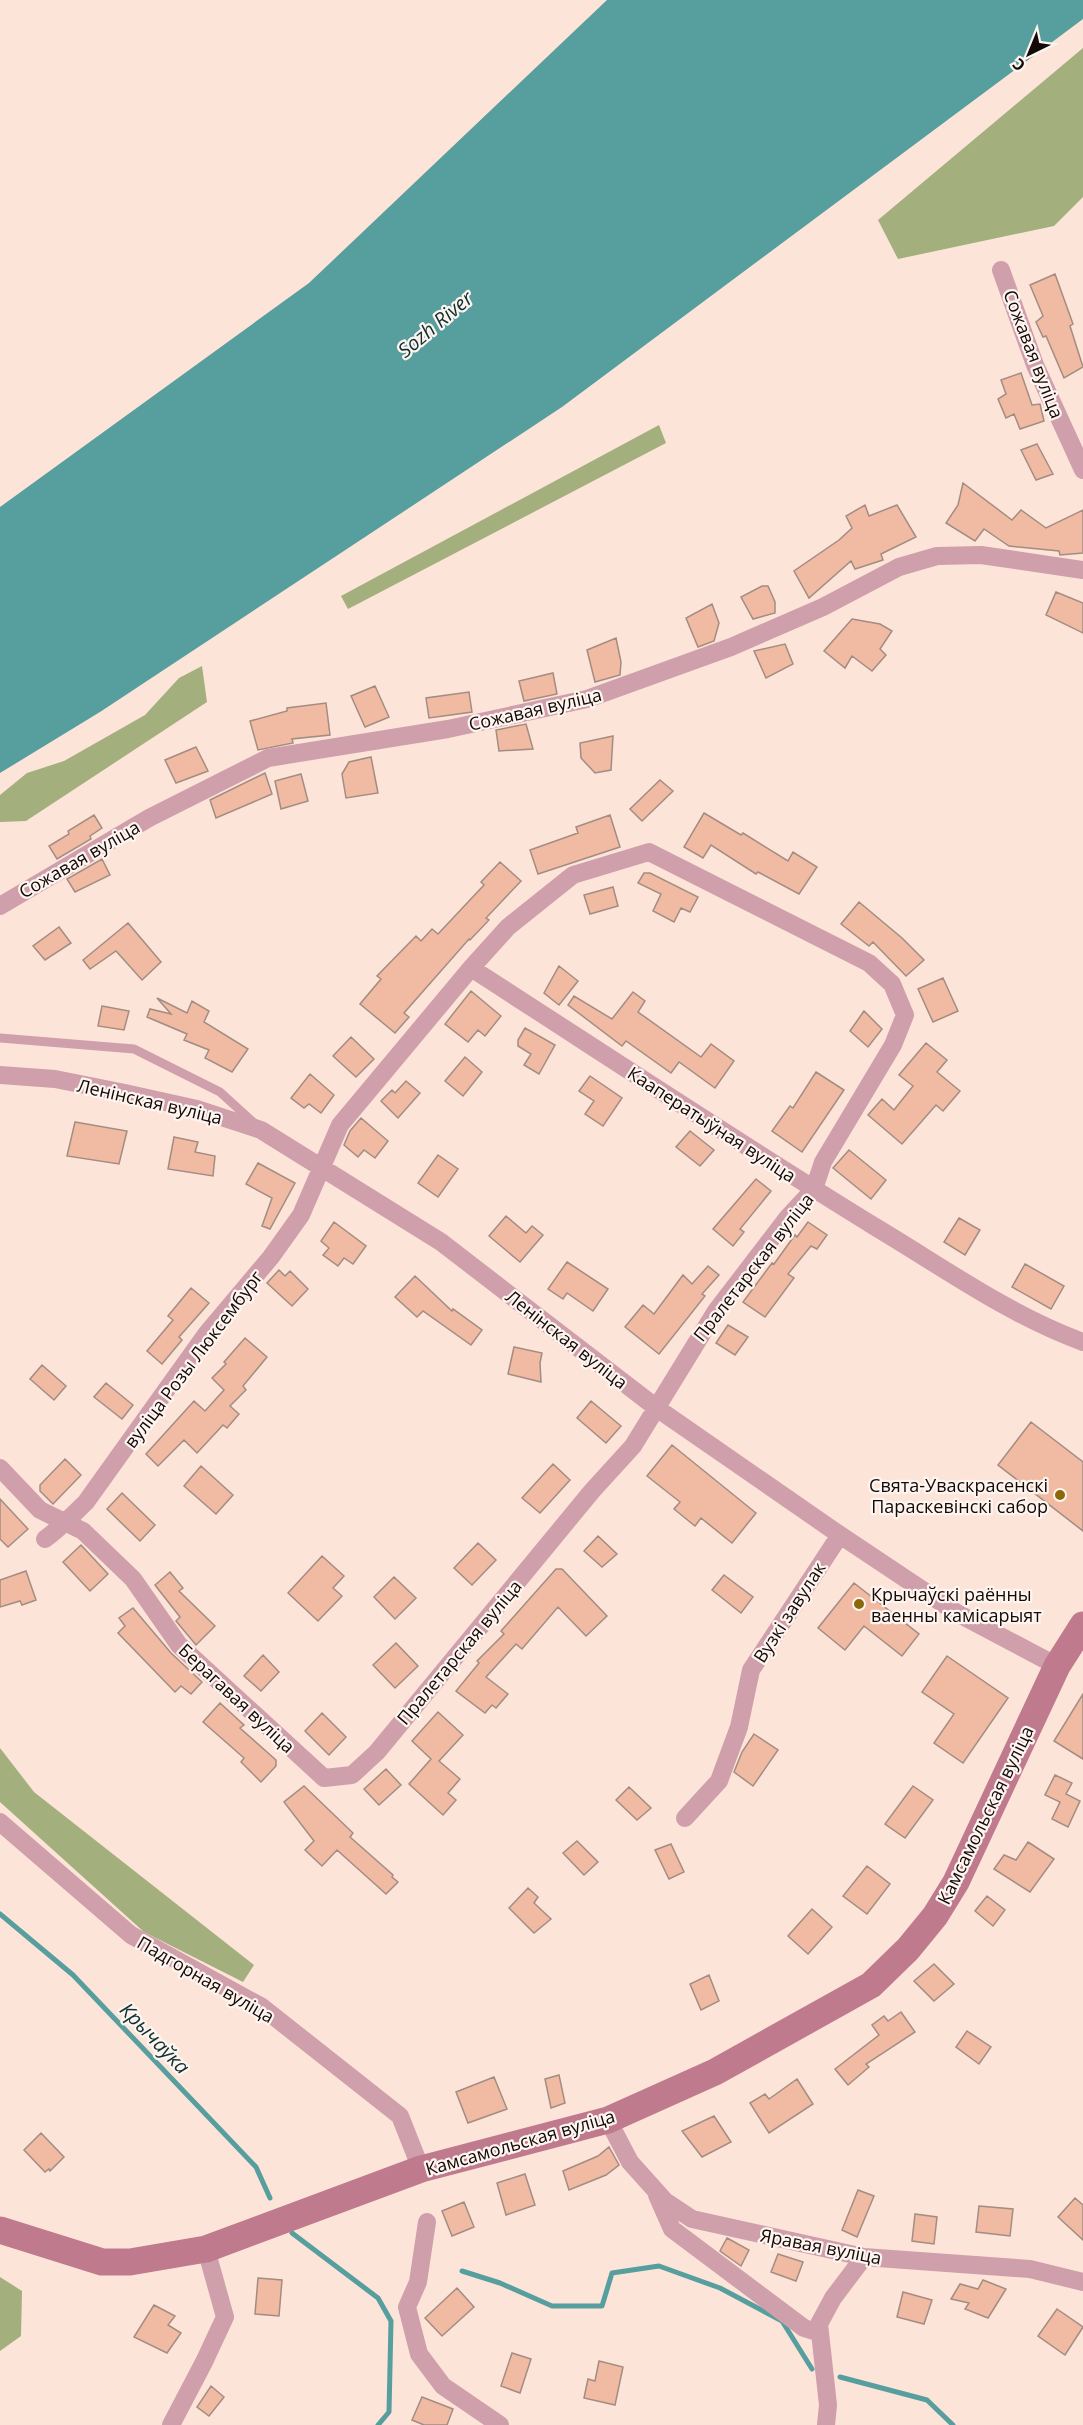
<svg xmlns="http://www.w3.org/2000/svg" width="1083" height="2425" viewBox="0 0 1083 2425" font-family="'Open Sans',sans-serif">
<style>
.forest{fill:#a3af7c}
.water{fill:#579e9e}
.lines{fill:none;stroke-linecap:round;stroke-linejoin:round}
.stream{stroke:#579e9e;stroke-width:5}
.building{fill:#f1baa3;stroke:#a38c82;stroke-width:1.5}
.lane{stroke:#cf9fab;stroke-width:9}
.street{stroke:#cf9fab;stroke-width:18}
.secondary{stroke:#bf7a8d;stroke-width:27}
.poi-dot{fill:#8b6909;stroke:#fff5f0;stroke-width:2}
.labels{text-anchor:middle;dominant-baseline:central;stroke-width:4.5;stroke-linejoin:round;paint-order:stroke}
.street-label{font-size:18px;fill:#120a07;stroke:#fff5f0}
.poi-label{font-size:18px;fill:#120a07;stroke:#fff5f0;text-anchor:end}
.water-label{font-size:20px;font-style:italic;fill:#0d3131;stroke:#fff5f0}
</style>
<rect width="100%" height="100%" fill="#fde4d9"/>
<!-- forest -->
<path class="forest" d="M1083,48V197L1054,226L898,259L878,220Z
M659,425L666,443L348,609L341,596Z
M202,666L207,702L26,821L0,822V795L27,773L64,761L145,715L179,678Z
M0,1748L34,1792L254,1965L243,1982L144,1932L0,1802Z
M0,2277L22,2291L21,2336L0,2351Z"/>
<!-- water -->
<path class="water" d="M607,0H1083V19L562,407L100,712L0,773V507L309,283Z"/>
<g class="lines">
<!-- stream -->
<path class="stream" d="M0,1914L73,1975L256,2167L270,2198
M292,2233L378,2298L391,2321L389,2412L378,2425
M462,2271L500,2283L552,2306H602L612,2273L659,2266L720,2288L782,2321L812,2369
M840,2377L927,2400L953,2425"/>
</g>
<!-- building -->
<path class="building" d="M1055,274L1073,324L1070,326L1083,367L1064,378L1046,336L1043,337L1036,322L1043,316L1030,285Z
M1021,373L1032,405L1040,404L1044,421L1020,429L1014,414L1006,418L998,399L1006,394L1001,380Z
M1037,444L1053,474L1036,480L1021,450Z
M963,483L1012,520L1021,510L1046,528L1083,510V553L1060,555L1059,551L1009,546L984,529L975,541L946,523L958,505Z
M865,505L869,516L897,505L916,537L881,554L883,560L855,569L851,561L809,598L794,571L839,540L852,528L846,516Z
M762,586H768L775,602V613L753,619L741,597Z
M1056,592L1083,603V633L1046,615Z
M712,604L719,623L714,641L698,647L686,618Z
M852,619L880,624L892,631L880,649L886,655L872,671L852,656L845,668L824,651Z
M616,638L621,662L620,675L595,682L587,650Z
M785,644L793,664L766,678L754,651Z
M553,673L557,694L524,701L519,681Z
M375,686L389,717L365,727L351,696Z
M469,692L472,712L429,718L426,698Z
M326,703L330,735L292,739L293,743L258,750L250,721L287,711V708Z
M526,724L533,749L499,751L496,730Z
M613,736L611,770L595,773L581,758L580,743Z
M196,747L208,771L176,783L165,760Z
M371,757L378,793L346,798L342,774L349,762Z
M265,773L272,794L216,818L210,800Z
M301,774L308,801L281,809L275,781Z
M660,780L673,791L642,821L630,809Z
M704,813L741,835L743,833L788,861L793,852L817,867L799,894L758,872L756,874L711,845L703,858L684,847Z
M94,815L102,828L90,836L91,839L57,859L49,846L69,834L68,831Z
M610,815L620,847L538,874L530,850L578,833L576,827Z
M102,859L110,875L75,892L67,879Z
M500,862L521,881L486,918L489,920L470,940L469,939L404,1013L409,1017L395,1033L360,1004L381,979L377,976L416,936L421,941L432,929L438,934L484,885L481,882Z
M644,873H650L698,897L690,912L681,908L674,922L653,911L661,894L638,883Z
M613,887L618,906L590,914L584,895Z
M859,902L902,938L924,960L906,976L873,942L869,946L841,924Z
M128,923L161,962L142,980L116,951L90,969L83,960Z
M59,927L71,943L45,960L33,946Z
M559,966L578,981L559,1005L544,993Z
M943,978L958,1011L933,1022L918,989Z
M471,991L501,1016L485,1036L478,1030L468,1042L445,1024Z
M633,992L645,1001L638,1012L701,1057L711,1044L734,1061L715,1088L679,1062L671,1073L626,1041L622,1046L568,1005L574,996L612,1019Z
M157,998L187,1013L192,1001L209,1011L204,1022L248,1049L232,1072L205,1058L209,1050L184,1040L187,1034L147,1017L150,1009L171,1014Z
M102,1006L129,1011L124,1030L98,1026Z
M864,1011L882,1029L868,1047L850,1031Z
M525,1028L555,1045L539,1074L524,1065L531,1054L518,1046V1040Z
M351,1037L374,1059L356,1077L333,1056Z
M926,1043L947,1060L937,1072L960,1091L943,1111L936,1105L902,1144L868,1115L882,1099L894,1110L913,1086L899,1075Z
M465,1057L482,1072L463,1096L445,1081Z
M816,1072L844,1090L802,1152L772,1131L790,1106L793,1108Z
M310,1074L334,1095L321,1113L309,1104L304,1108L291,1098Z
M590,1076L622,1098L603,1126L585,1114L594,1101L579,1091Z
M406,1081L420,1093L398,1118L381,1101L392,1090L395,1093Z
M361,1118L388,1141L375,1158L364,1150L358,1157L344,1145L350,1131Z
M75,1122L127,1131L119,1164L67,1156Z
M690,1131L714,1150L700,1166L676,1147Z
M174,1137L198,1142L195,1152L215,1156L213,1176L168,1169Z
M849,1150L886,1180L871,1199L833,1168Z
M438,1155L458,1169L438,1197L418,1183Z
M258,1163L295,1183L270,1229L262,1226L272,1198L246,1184Z
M756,1179L771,1191L740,1229L744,1232L733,1246L713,1229Z
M506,1216L526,1233L532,1226L543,1235L520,1262L489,1236Z
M959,1218L980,1230L965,1255L944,1242Z
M334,1222L366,1246L353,1264L344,1258L338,1266L323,1255L329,1248L321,1241Z
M808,1222L827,1235L817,1249L811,1246L788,1274L794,1278L765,1317L743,1302L772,1263L774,1264L795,1235L797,1237Z
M567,1262L608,1289L593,1311L567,1293L563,1299L548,1289Z
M1025,1264L1064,1286L1051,1309L1012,1287Z
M708,1266L719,1275L702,1294L705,1296L659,1354L625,1327L643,1305L654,1314L683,1275L692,1284Z
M279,1270L285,1276L290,1271L308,1289L292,1306L267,1283Z
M415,1276L452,1311L453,1309L482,1330L471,1345L423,1311L417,1317L395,1297Z
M191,1288L209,1303L179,1337L182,1340L162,1364L147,1351L173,1320L168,1316Z
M728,1325L748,1337L735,1355L716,1343Z
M245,1338L267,1357L243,1386L246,1390L230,1406L239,1414L227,1428L223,1425L197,1453L184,1440L158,1466L146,1454L194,1401L205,1411L224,1390L212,1378L226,1364L224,1362Z
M514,1347L542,1353L540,1363L541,1382L508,1374Z
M42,1365L66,1386L54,1400L30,1379Z
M106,1383L133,1405L122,1419L94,1397Z
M591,1401L621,1426L606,1443L577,1418Z
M1031,1422L1083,1462V1531L998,1465Z
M672,1445L756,1513L732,1543L701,1518L695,1526L674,1509L680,1502L647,1476Z
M65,1459L81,1475L53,1504L40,1491V1485Z
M553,1464L570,1480L540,1513L522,1498Z
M201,1466L233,1495L216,1514L184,1486Z
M122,1493L155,1525L140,1541L107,1509Z
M0,1499L28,1529L8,1547L0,1539Z
M598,1536L617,1554L602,1567L584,1551Z
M478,1543L496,1560L472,1585L454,1568Z
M81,1545L108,1574L90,1591L63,1562Z
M322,1556L344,1576L333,1588L342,1596L318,1621L288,1593Z
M556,1569H562L607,1616L586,1636L558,1607L522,1649L516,1644L486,1677L508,1694L496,1708L492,1705L485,1713L456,1691L479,1663L477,1661L504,1634L501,1631Z
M26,1571L36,1600L22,1605L20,1601L0,1607V1580Z
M170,1572L183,1588L179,1591L215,1626L196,1645L176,1621L180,1617L155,1585Z
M724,1575L753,1597L741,1613L712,1590Z
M394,1577L416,1598L395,1619L374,1597Z
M854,1583L919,1634L902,1656L864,1626L845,1650L818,1628Z
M133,1608L171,1653L202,1682L191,1694L181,1686L175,1692L118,1633L125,1626L119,1618Z
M396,1643L418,1666L395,1688L373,1665Z
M263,1655L279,1672L261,1691L244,1676Z
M947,1656L1008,1698L963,1763L934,1743L954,1714L922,1692Z
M1083,1694V1759L1054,1741Z
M220,1703L244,1725L240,1728L276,1760V1766L261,1782L241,1762L244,1758L203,1722Z
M438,1712L463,1735L439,1761L460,1779L448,1793L456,1800L443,1815L409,1784L431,1759L412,1741Z
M322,1713L346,1737L329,1755L305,1731Z
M754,1734L778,1750L753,1786L734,1772L742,1752Z
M386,1769L401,1785L379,1805L364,1789Z
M1055,1775L1072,1783L1066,1794L1080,1801L1068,1827L1052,1819L1060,1802L1045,1795Z
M304,1786L353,1833L350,1837L393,1875L392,1877L398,1882L386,1894L337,1850L322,1866L305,1850L314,1841L284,1802Z
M913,1786L933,1800L905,1838L885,1824Z
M629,1787L651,1808L637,1820L616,1800Z
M577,1841L598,1862L584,1875L563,1853Z
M1028,1842L1054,1859L1030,1892L994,1869L1004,1855L1016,1860Z
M671,1844L684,1872L669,1879L655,1850Z
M867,1866L890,1884L867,1914L843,1896Z
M528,1888L538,1897L534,1903L551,1919L534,1933L509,1908Z
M987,1896L1005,1910L993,1926L975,1911Z
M812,1909L832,1927L808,1954L788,1936Z
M934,1964L954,1984L934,2001L914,1981Z
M709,1975L719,2001L701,2010L690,1984Z
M901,2012L915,2032L866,2064L869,2067L848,2085L835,2069L879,2035L872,2025L884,2016L888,2021Z
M967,2031L991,2047L979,2064L956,2047Z
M559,2075L565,2103L551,2108L545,2079Z
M494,2077L507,2109L468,2123L456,2092Z
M797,2079L813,2104L769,2133L750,2103L765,2094L769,2099Z
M714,2116L731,2142L702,2157L682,2131Z
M41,2133L64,2157L50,2171L49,2169L45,2172L24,2150Z
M609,2147L619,2165L606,2175L569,2190L563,2171L598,2156Z
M525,2174L535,2205L506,2215L497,2183Z
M858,2190L874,2196L857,2237L842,2230Z
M1075,2198L1083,2205V2240L1058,2217Z
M464,2202L474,2227L452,2236L442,2211Z
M979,2206L1013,2209L1010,2236L976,2232Z
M915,2214L937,2217L934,2244L912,2241Z
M727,2238L749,2250L741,2266L720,2251Z
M778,2254L803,2262L796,2281L771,2272Z
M258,2278L282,2280L279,2316L255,2314Z
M983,2280L1006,2289L988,2318L965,2309L969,2303L951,2299L960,2284L978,2289Z
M457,2288L474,2307L442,2336L425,2318Z
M903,2292L932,2300L924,2324L897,2317Z
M154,2305L175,2316L168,2325L181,2333L167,2353L134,2337Z
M1057,2309L1083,2327L1065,2355L1038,2336Z
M512,2353L531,2359L520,2393L501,2386Z
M599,2361L623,2367L615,2405L584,2398L588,2379L595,2381Z
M211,2386L224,2397L209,2416L197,2407Z
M422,2397L453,2409L447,2425H424L412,2420Z"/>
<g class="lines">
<!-- lane -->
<path class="lane" d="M0,1038L134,1049L220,1092L254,1123"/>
<!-- street -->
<path class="street" d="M1001,270L1035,365L1083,470
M0,906L149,818L268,758L448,729L587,699L731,647L823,607L899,567L937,556L981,555L1083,570
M471,968C606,1055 740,1144 877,1228C944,1268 1009,1315 1083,1342
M0,1075L55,1079L125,1093L197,1109L261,1130L441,1242L658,1409L840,1535L957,1613L1057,1666
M0,1468L40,1510L83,1531L133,1579L179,1645L324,1778L352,1775L377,1752L592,1491L633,1446L716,1311L788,1217L814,1189L823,1162L893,1045L905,1015L892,984L869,963L649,852L573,875L508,927L471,968L340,1125L301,1215L271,1257L207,1333L86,1502C73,1515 60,1528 45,1539
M685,1818L719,1781L739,1727L751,1670L840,1535
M0,1822L131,1935L262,2007L400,2116L421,2169
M608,2120L630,2162L665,2201L692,2219L864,2257L1030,2269L1083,2282
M657,2195L672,2229L804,2328L820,2333
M427,2222L418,2282L407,2307L419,2354L443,2386L500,2425
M171,2425L204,2362L225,2317L206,2249
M826,2425L828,2405L819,2324L833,2298L864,2257"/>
<!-- secondary -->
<path class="secondary" d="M0,2230L102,2262H130L206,2249L421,2169L608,2120L715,2072L871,1985L908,1949L935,1916L956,1882L1057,1666L1083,1625"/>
</g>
<!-- markers -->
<g class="poi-dot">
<circle cx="1060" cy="1495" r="6"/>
<circle cx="859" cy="1604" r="6"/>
</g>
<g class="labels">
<!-- street labels -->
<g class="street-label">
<text transform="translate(1034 354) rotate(69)">Сожавая вуліца</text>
<text transform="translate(535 709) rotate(-13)">Сожавая вуліца</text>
<text transform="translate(79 859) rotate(-30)">Сожавая вуліца</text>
<text transform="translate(150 1101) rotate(13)">Ленінская вуліца</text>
<text transform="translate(712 1124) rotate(33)">Кааператыўная вуліца</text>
<text transform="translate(753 1267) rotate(-52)">Пралетарская вуліца</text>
<text transform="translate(567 1339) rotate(38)">Ленінская вуліца</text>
<text transform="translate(193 1359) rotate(-53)">вуліца Розы Люксембург</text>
<text transform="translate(789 1612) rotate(-57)">Вузкі завулак</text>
<text transform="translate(459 1652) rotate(-50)">Пралетарская вуліца</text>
<text transform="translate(237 1698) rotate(43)">Берагавая вуліца</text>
<text transform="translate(985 1815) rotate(-64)">Камсамольская вуліца</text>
<text transform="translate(206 1979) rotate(30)">Падгорная вуліца</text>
<text transform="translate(520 2142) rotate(-16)">Камсамольская вуліца</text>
<text transform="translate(821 2246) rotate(11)">Яравая вуліца</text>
</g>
<!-- poi labels -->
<g class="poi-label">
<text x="1048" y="1485">Свята-Уваскрасенскі<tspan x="1048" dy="21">Параскевінскі сабор</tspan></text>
<text x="871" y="1594" text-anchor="start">Крычаўскі раённы<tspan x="871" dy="21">ваенны камісарыят</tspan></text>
</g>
<!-- water labels -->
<g class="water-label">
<text transform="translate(435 324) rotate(-40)">Sozh River</text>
<text transform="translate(155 2038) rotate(46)">Крычаўка</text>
</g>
</g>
<!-- north arrow -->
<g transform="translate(1029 54) rotate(223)" stroke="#fff5f0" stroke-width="4.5" paint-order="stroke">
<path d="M0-4.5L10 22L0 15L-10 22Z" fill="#120a07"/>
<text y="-9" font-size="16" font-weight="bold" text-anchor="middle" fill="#120a07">С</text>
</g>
</svg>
